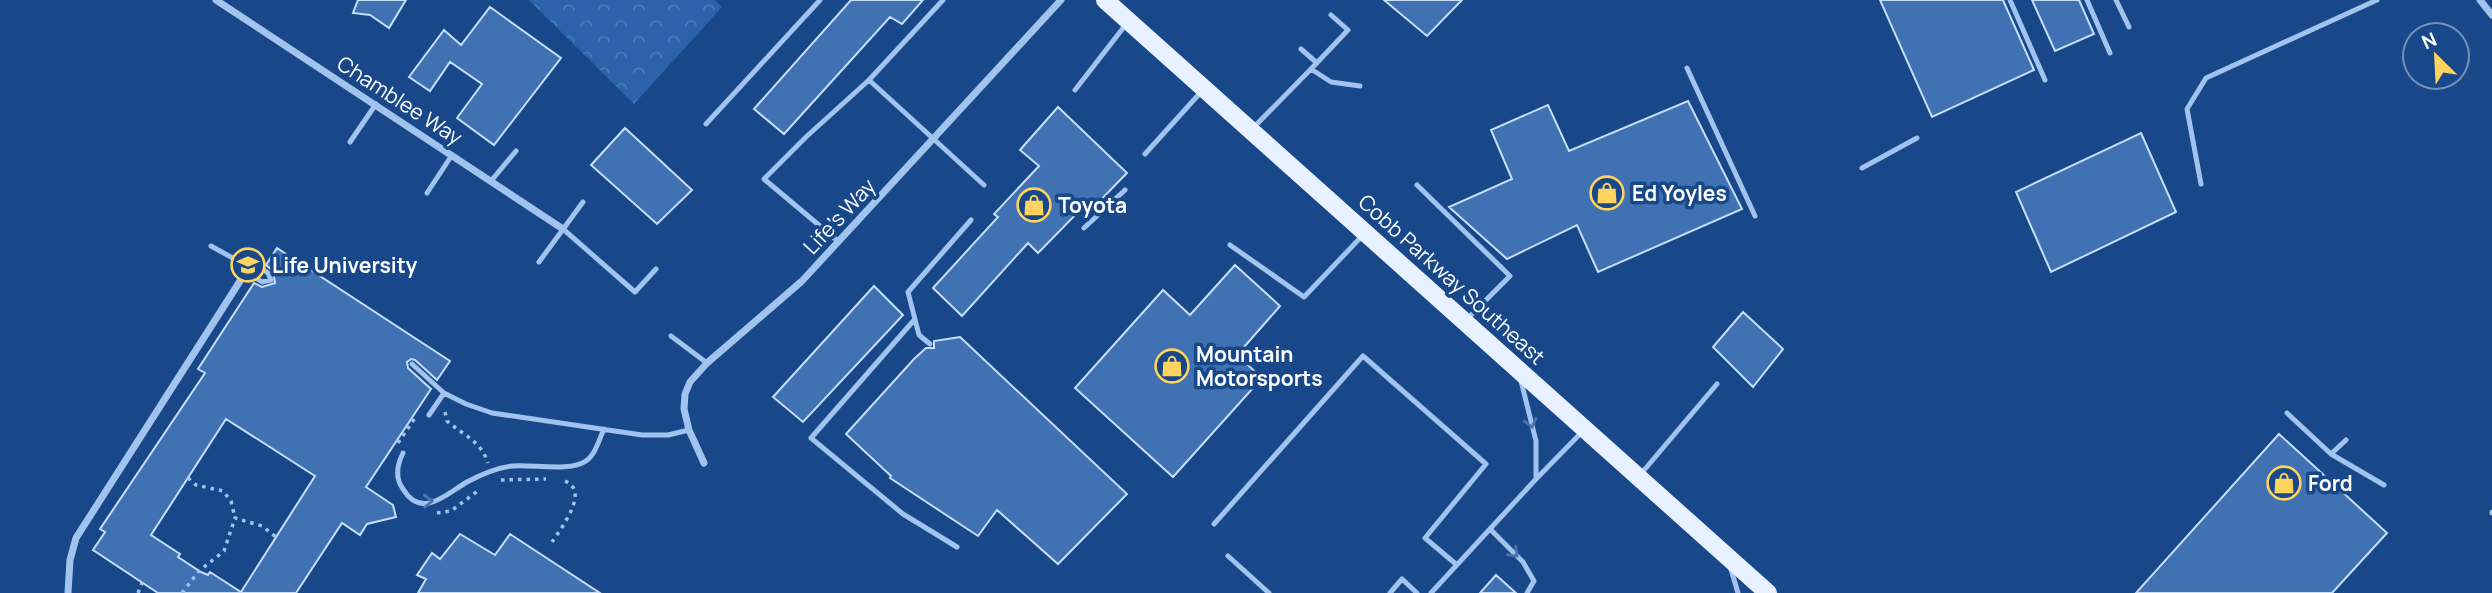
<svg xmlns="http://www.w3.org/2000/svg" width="2492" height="593" viewBox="0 0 2492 593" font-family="Manrope,sans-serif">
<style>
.forest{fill:url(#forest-crowns)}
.building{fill:#4072b3;stroke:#c7defa;stroke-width:2;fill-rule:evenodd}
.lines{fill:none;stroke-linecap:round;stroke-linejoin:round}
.path{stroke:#a1c3ee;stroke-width:3.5;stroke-dasharray:3.5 5;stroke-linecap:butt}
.lane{stroke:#a1c3ee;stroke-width:5}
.street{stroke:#a1c3ee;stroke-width:7}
.primary{stroke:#e8f1ff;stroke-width:18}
.oneway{stroke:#4873ad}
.labels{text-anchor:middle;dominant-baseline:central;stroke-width:7;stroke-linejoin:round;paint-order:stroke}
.street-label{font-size:21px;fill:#fff;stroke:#18488a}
.poi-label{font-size:21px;font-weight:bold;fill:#fff;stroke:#18488a;text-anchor:start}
</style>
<defs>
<pattern id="forest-crowns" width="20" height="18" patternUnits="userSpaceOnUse" patternTransform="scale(1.75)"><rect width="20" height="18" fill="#2b62a9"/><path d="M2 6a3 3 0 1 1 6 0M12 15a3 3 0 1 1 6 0" fill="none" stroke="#4b7ab6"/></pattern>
</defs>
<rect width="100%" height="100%" fill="#18488a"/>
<!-- forest -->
<path class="forest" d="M529,0H715L722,7L634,104Z"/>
<!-- building -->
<path class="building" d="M358,0H406L389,28L370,15L353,13Z
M851,0H923L902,24L890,17L784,134L754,109Z
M1384,0H1462L1427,36Z
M1880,0H2003L2034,70L1932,117Z
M2032,0H2079L2094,34L2055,51Z
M490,7L561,58L494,145L457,118L482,84L450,62L430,91L409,77L444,30L461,45Z
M1688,101L1742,209L1598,272L1577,225L1507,259L1449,207L1512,179L1491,130L1548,105L1569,151Z
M1058,107L1127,173L1089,212L1083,207L1038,253L1028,243L962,316L933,288L998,217L994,214L1039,166L1020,150Z
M625,128L692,190L657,224L591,165Z
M2141,133L2176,212L2051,272L2016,192Z
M277,248L450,361L437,380L415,360L411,359L407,362L408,368L431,389L366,487L393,505L396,517L367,524L360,535L342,523L296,593H158L93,550L105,532L100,529L205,373L198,369L254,283L262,287L275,283L273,271L266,265ZM226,419L315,476L241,592L210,572L208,575L201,572L178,557L180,554L151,535Z
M1235,265L1280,306L1237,355L1262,378L1173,477L1075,388L1163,290L1190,315Z
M874,286L903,315L803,422L773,397Z
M1743,312L1783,349L1753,387L1713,347Z
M960,337L1127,494L1058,564L997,510L978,536L890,478L891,476L846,434L914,359L926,348H934V341Z
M2279,434L2387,533L2332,593H2136Z
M460,534L495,555L510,534L600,593H418L426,579L417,575L432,553L440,559Z
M1496,575L1516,593H1480Z"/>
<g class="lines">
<!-- path -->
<path class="path" d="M445,412L447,421C463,435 481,441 488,463
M398,443L417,415
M188,478L196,485L223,491L231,501L235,518
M501,480L546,479
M437,513L451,511L479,490
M552,542C562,527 593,487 561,480
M138,593L142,583
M182,593L199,571L224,551L235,518L262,526L276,537"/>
<!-- lane -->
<path class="lane" d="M2010,0L2045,80
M2087,0L2110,53
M2116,0L2129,27
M1301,49L1317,63
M1687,68L1755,216
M1311,69L1348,30L1331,15
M869,80L943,0
M1075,90L1127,23
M706,124L820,0
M1253,128L1311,69L1331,82L1360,86
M350,142L376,104
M1145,154L1201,92
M1862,168L1917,138
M491,181L516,151
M2201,184L2187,109L2206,78L2377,0
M1417,185L1510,276L1466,320
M427,193L452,155
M1084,228L1125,190
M563,229L635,292L656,269
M839,242L764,179L806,137L869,80L984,185
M1230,245L1304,297L1363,235
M211,246L249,267L257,265L268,273L271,280L262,282L251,275L249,267
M539,262L583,202
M915,319L811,438L903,514L957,547
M671,336L707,363
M930,344L919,335L908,292L971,220
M412,364L444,393L466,404L492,413L642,435H668L689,430
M1521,381L1536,441V479
M2287,413L2331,454L2384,485
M429,415L444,393
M403,453C397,465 395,478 403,489C422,520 446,494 467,482C480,475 496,468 512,466C532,464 570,472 586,461C595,455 599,440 604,429
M2331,454L2346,440
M1640,475L1717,384
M2492,512V513
M1214,524L1363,356L1486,464L1425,538L1457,565
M1490,529L1523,562L1534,581L1527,593
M1228,556L1269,593
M1730,566L1738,593
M1390,593L1402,579L1417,593
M1431,593L1536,479L1582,432"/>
<!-- street -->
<path class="street" d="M216,0L563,229
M2480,0L2492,15
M704,463L689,430L684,409L685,394L690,382L707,363L802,281L1061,0
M68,593L70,560L76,538L249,267"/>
<!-- primary -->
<path class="primary" d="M1105,0L1768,593"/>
</g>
<!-- one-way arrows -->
<defs><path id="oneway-chevron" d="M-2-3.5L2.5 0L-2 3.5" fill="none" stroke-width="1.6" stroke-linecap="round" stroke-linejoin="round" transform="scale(1.75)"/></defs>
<g class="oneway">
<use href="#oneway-chevron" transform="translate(1531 423) rotate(77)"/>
<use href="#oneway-chevron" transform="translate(428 501) rotate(-2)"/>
<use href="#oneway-chevron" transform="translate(1514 553) rotate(44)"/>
</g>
<!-- icons -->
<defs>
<symbol id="shop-ring" viewBox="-11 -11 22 22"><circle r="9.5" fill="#18488a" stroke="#ffd35e" stroke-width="1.5"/><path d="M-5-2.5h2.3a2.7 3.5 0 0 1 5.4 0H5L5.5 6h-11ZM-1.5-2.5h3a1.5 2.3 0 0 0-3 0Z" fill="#ffd35e"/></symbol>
<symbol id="university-ring" viewBox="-11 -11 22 22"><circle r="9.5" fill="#18488a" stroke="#ffd35e" stroke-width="1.5"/><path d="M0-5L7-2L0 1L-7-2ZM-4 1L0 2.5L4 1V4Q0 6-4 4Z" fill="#ffd35e"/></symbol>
</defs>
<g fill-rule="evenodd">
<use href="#shop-ring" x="1588" y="174" width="38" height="38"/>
<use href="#shop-ring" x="1015" y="186" width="38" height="38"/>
<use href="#university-ring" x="229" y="246" width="38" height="38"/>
<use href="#shop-ring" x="1153" y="347" width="38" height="38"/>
<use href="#shop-ring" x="2265" y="464" width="38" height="38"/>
</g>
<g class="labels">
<!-- street labels -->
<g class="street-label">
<text transform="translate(400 100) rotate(33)">Chamblee Way</text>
<text transform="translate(839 216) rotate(-47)">Life's Way</text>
<text transform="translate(1452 279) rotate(42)">Cobb Parkway Southeast</text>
</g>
<!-- poi labels -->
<g class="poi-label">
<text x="1632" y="193">Ed Yoyles</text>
<text x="1058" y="205">Toyota</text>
<text x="272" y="265">Life University</text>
<text x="1196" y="354">Mountain<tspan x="1196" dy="24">Motorsports</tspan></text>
<text x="2308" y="483">Ford</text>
</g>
</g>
<!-- north arrow -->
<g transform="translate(2436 56) rotate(336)"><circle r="33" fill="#18488a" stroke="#7491b9" stroke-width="2"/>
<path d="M0-5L12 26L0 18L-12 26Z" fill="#ffd35e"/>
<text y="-10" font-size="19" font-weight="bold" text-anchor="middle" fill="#ffffff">N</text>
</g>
</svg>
